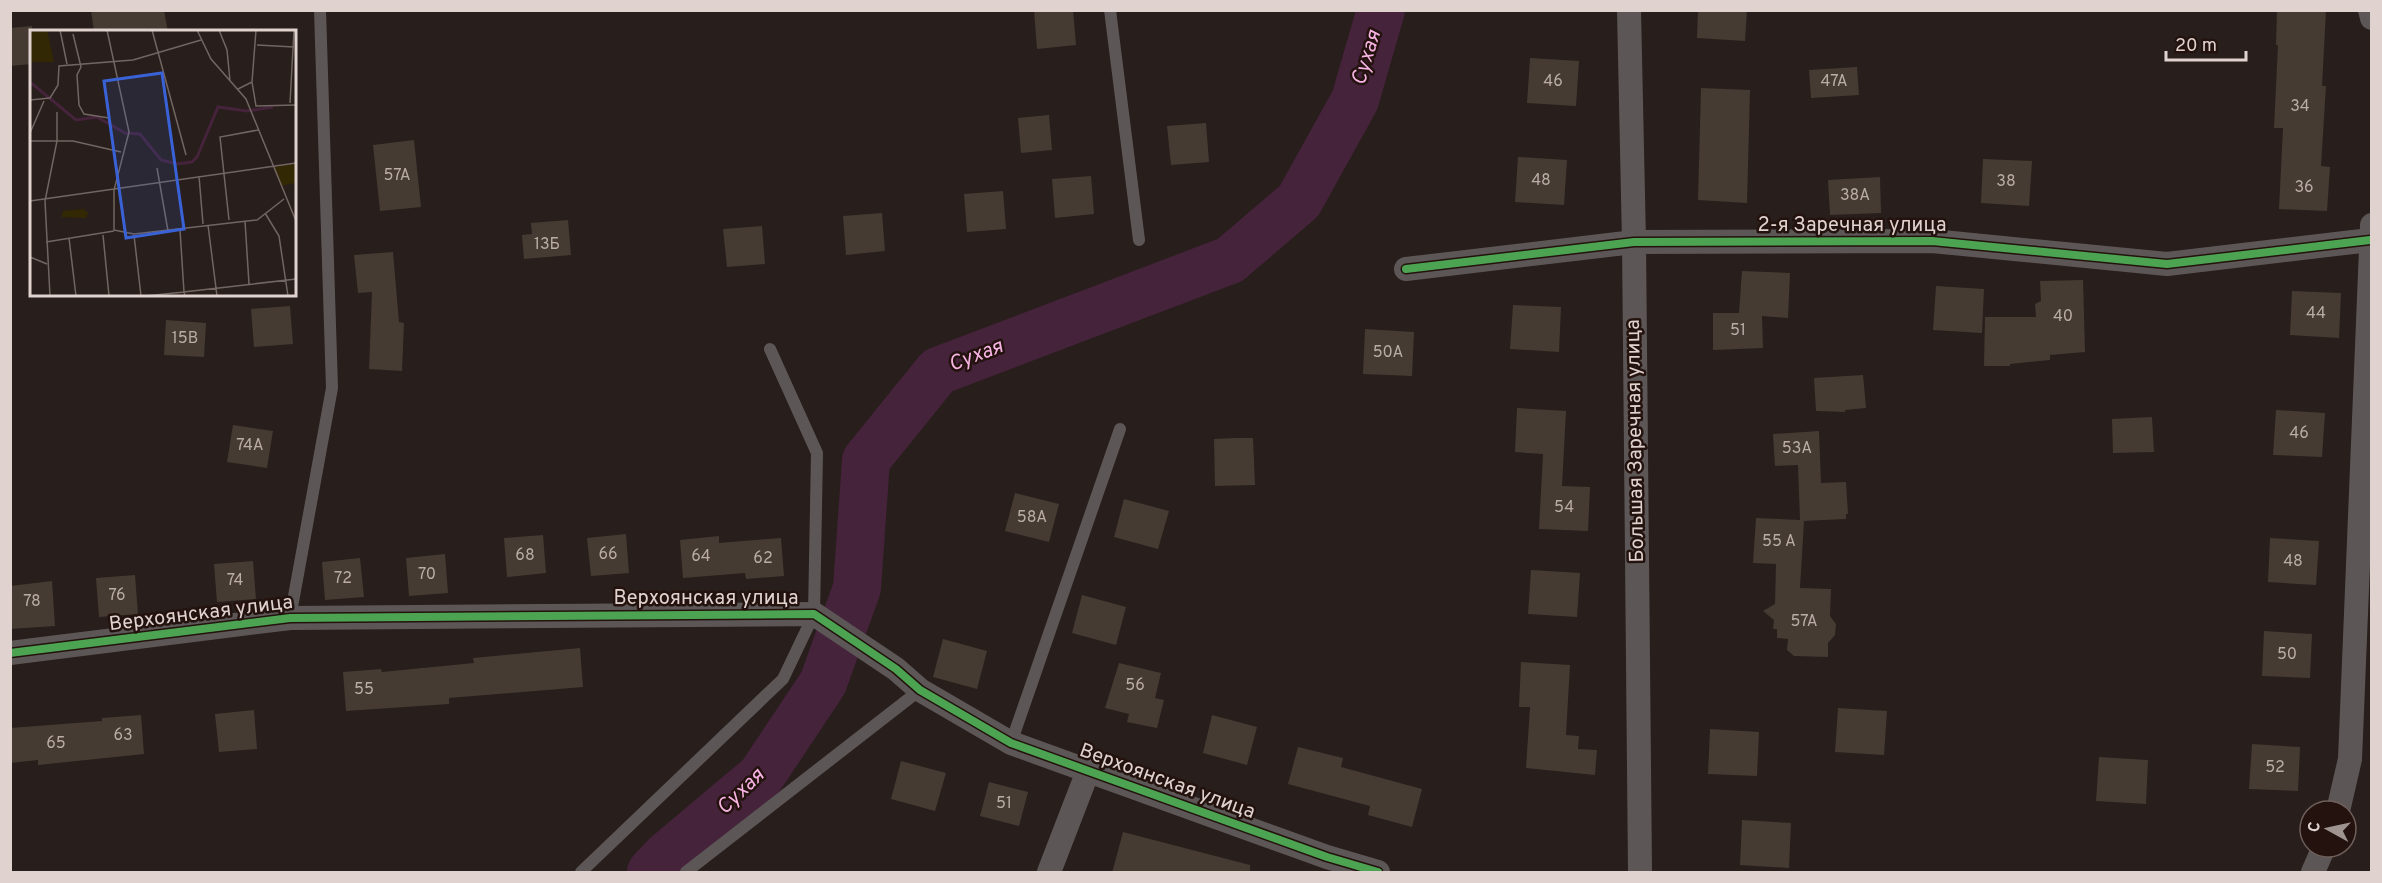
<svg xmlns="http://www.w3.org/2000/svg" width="2382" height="883" viewBox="0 0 2382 883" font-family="Overpass,sans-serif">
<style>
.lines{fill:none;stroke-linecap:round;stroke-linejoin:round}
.river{stroke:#45233b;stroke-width:48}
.building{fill:#463b32}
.service{stroke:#5c5756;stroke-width:12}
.minor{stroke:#5c5756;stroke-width:24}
.cycleway-casing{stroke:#23120d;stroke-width:11}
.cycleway{stroke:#4ca352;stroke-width:8}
.labels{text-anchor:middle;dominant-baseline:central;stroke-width:5;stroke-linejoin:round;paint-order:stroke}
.number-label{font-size:16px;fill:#baada8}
.street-label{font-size:20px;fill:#e0d3cf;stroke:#23120d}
.water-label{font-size:21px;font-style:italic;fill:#f7b3e3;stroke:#23120d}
.inset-river{fill:none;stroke:#45233b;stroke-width:3}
.inset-road{fill:none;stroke:#726663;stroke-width:1.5}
.view{fill:#3a62d7;fill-opacity:0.15;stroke:#3a62d7;stroke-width:3}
.inset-edge{fill:none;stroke:#e0d3cf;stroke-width:3}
</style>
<rect width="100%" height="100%" fill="#281e1b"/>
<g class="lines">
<!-- river -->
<path class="river" d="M651,872L667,855L761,776L823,683L857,588L866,460L938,371L1230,260L1299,201L1355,100L1381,10"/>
</g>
<!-- building -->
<path class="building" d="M91,10H164L168,32H94Z
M1034,10H1073L1076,45L1037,49Z
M1698,10H1747L1745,41L1697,38Z
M2277,10H2326L2322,86H2326L2321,166L2330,167L2327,211L2279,209L2283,128H2274L2278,45H2276Z
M32,26V64L10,66V28Z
M1530,58L1579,61L1576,106L1527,103Z
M1857,67L1859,95L1811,98L1809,70Z
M1701,88L1750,90L1747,203L1698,200Z
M1049,115L1052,150L1021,153L1018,118Z
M1206,123L1209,162L1171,165L1167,126Z
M414,140L421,207L380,211L373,145Z
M1518,157L1567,160L1564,205L1515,202Z
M1983,159L2032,161L2029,206L1981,203Z
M1091,176L1094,214L1055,218L1052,179Z
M1880,177L1881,213L1830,215L1828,180Z
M1003,191L1006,229L967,232L964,194Z
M882,213L885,251L846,255L843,216Z
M568,220L571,255L524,259L522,235L532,234L531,223Z
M762,226L765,264L727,267L723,229Z
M393,252L399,322L404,323L402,371L369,369L372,292L358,293L354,255Z
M1742,271L1790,273L1788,318L1762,316L1763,348L1713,350V313H1739Z
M2083,280L2085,352L2050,355V360L2010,364V366H1984L1985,317H2036L2035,304L2041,301L2040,281Z
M1936,286L1984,289L1982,333L1933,330Z
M2292,291L2341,293L2339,338L2290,335Z
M1513,305L1561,307L1559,352L1510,349Z
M290,306L293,344L254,347L251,309Z
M166,320L206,323L204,357L164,355Z
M1365,329L1414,332L1412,376L1363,374Z
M1863,375L1866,408L1845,410V412L1816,411L1814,378Z
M1517,408L1566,411L1562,486L1590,487L1588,531L1539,529L1543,454L1515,452Z
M2276,410L2325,413L2322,457L2273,455Z
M2152,417L2154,452L2113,453L2112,419Z
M233,425L273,431L267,468L227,462Z
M1819,431L1821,483L1846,482L1848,514H1846V519L1802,521H1804L1800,588L1831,589L1830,616L1836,624L1835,635L1828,643V657L1794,656L1787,650L1788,639L1777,638V629H1773L1774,620L1763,611L1775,604L1776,564L1753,563L1756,518L1800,520L1798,465L1775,466L1773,434Z
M1235,438H1253L1255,485L1215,486L1214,439Z
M1015,493L1059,504L1049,542L1005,531Z
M1124,499L1169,511L1158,549L1114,537Z
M626,534L629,573L591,576L587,538Z
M543,535L546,573L507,577L504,538Z
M719,536V543L781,538L784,576L746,579L745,573L683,578L680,540Z
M2270,538L2319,541L2316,585L2268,582Z
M445,554L448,593L409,596L406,558Z
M360,558L364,597L325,600L322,562Z
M253,561L256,599L217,602L214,564Z
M1531,570L1580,573L1577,617L1528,614Z
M135,575L138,614L99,617L96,578Z
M52,581L55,626L10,629V586Z
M1082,595L1126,607L1116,645L1072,633Z
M2264,631L2312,634L2310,678L2262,676Z
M943,639L987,651L977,689L933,677Z
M580,648L583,687L449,698V704L346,711L343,672L381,669L382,672L474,663L473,658Z
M1521,662L1570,665L1566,735L1579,736L1578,749L1597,750L1595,775L1526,768L1530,707H1519Z
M1119,663L1161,673L1155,698L1164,700L1157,728L1127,722L1129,714L1105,708Z
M1838,708L1887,711L1884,755L1835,752Z
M254,710L257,749L219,752L215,714Z
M141,715L144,754L38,765V760L10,763V728L102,721V718Z
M1212,715L1257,727L1247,765L1203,753Z
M1710,729L1759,732L1757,776L1708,774Z
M2252,744L2300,747L2298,791L2249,789Z
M1298,747L1343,758L1341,767L1422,789L1412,827L1368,815L1370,806L1288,784Z
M2099,757L2148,760L2146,804L2096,801Z
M901,761L946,773L935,811L891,799Z
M989,782L1028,792L1019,826L980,816Z
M1742,820L1791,823L1789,868L1740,865Z
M1123,832L1250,865V873H1112Z"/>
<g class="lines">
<!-- service -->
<path class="service" d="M1110,10L1139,240
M290,618L332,388L320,10
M1011,743L1120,429
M581,872L783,679L814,614L817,453L770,349
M686,872L920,690"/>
<!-- minor -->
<path class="minor" d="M1629,10L1634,242L1640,872
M2370,10L2372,18
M1406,269L1634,242L1932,241L2167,264L2370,240
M10,653L290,618L814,614L896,669L920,690L1011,743L1327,857L1378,872
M2338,811L2350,759L2372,225
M1049,872L1088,771
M2313,872L2324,847"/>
<defs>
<path id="cycleway" d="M1406,269L1634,242L1932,241L2167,264L2370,240
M10,653L290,618L814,614L896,669L920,690L1011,743L1327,857L1378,872"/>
</defs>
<!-- cycleway casing -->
<use href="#cycleway" class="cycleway-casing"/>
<!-- cycleway -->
<use href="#cycleway" class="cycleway"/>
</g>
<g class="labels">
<!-- number labels -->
<g class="number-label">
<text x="1553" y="82">46</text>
<text x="1834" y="82">47А</text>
<text x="2300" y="107">34</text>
<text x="397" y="176">57А</text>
<text x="1541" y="181">48</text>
<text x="2006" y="182">38</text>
<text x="2304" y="188">36</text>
<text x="1855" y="196">38А</text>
<text x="547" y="245">13Б</text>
<text x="2316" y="314">44</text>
<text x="2063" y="317">40</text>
<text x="1738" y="331">51</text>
<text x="185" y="339">15В</text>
<text x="1388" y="353">50А</text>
<text x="2299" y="434">46</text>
<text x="250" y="446">74А</text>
<text x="1797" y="449">53А</text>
<text x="1564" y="508">54</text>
<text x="1032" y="518">58А</text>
<text x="1779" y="542">55 А</text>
<text x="608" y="555">66</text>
<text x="525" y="556">68</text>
<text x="701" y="557">64</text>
<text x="763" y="559">62</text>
<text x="2293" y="562">48</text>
<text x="427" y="575">70</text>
<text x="343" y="579">72</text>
<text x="235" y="581">74</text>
<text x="117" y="596">76</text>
<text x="32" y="602">78</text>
<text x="1804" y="622">57А</text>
<text x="2287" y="655">50</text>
<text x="1135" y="686">56</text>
<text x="364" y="690">55</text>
<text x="123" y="736">63</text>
<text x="56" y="744">65</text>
<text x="2275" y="768">52</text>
<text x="1004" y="804">51</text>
</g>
<!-- street labels -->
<g class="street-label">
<text x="1852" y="226">2-я Заречная улица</text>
<text transform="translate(1636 441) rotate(-91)">Большая Заречная улица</text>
<text x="706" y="599">Верхоянская улица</text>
<text transform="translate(201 614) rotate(-7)">Верхоянская улица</text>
<text transform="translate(1167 782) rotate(20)">Верхоянская улица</text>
</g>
<!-- water labels -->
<g class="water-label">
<text transform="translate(1367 58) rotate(-73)">Сухая</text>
<text transform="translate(976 356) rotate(-21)">Сухая</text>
<text transform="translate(741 792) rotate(-44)">Сухая</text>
</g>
</g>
<!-- overview -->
<g transform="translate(30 30)">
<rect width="266" height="266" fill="#281e1b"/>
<path d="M0,0H17L24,32H0ZM265,134V153L251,156L244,137ZM54,179L58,183L56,188L31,187L33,181Z" fill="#332804"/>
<path class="inset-river" d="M0,52L46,90L67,87L95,103L110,104L131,130L147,134L162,132L167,127L188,77L217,81L243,77"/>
<path class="inset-road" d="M30,0L37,34M77,0L99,102L84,160V200M122,0L156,125M167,0L181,29L216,69L266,191M189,0L197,20L200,51M43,4L51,37L47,45L49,75L54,84L79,88M227,15L264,17M222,52L226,76L266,75M208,59L222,52L226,0M0,70L20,68L28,55L29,36L103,30L171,10M260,73L264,0M0,103L14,71M0,111H43L91,122M127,138L138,201M169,146L173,194M0,171L266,133M235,183L249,206L258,266M199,190L190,107L228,100M215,191L219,254M178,195L187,266M84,200L104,204L227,190L254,169M73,205L79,266M104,205L111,266M39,208L46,266M16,212L84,201M0,227L17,234M20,266L15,171L27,111V82M115,266L154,262L150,200M155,266L154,262L266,249"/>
<path class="view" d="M132,43L154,199L96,208L74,51Z"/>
<rect width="266" height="266" class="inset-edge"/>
</g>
<!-- border -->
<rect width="2382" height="883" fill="none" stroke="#e0d3cf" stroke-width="24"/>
<!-- north arrow -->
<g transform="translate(2328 829) rotate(278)"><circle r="28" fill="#23120d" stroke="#6f5f5b" stroke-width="1.5"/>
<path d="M0-4.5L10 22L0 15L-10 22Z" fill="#a09490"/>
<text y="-9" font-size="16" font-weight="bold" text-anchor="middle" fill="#e0d3cf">С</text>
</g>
<!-- scale -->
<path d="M2166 51v9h80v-9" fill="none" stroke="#e0d3cf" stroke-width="3"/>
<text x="2175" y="51" font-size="18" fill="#e0d3cf" stroke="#23120d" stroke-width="4.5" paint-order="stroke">20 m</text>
</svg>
